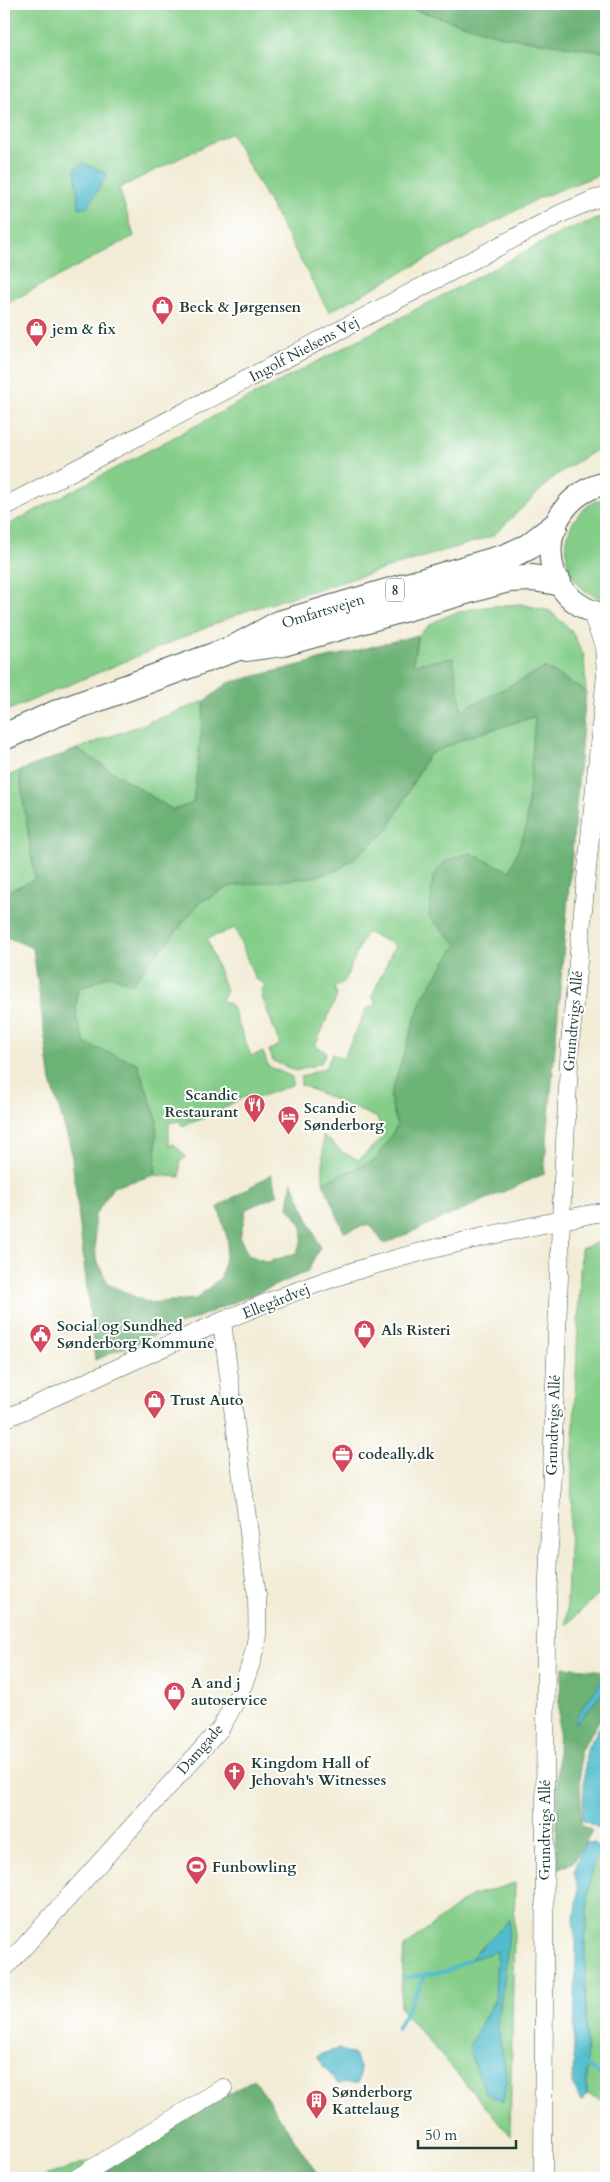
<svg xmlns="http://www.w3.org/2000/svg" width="610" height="2182" viewBox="0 0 610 2182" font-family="Cardo,serif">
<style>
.green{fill:#85ce8a;stroke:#52865f}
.forest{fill:#6cb176;stroke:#467755}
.water{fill:#51bccd;stroke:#387c80}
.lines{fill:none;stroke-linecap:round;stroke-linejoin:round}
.stream{stroke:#51bccd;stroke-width:4}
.minor-casing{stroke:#3f574c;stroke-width:19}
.major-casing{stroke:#3f574c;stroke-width:24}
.highway-casing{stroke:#3f574c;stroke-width:28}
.minor{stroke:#fff;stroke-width:18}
.major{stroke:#fff;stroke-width:22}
.highway{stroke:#fff;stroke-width:26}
.labels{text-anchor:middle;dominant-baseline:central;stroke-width:4;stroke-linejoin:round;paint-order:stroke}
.shield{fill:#fff;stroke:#627771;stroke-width:1}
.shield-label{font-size:14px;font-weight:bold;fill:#1f3d34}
.poi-label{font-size:15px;font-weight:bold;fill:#1f3d34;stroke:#fff;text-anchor:start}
.street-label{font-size:15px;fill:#1f3d34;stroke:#fff}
</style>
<rect width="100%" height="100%" fill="#fff"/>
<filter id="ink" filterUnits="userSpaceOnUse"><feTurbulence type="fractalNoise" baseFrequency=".02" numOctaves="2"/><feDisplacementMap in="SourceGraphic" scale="10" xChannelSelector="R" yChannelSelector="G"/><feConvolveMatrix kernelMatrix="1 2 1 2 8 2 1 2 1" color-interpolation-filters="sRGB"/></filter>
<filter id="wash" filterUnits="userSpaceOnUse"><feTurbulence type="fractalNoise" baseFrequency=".0096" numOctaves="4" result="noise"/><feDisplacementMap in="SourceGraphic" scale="20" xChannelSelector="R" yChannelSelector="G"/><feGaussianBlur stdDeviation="1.12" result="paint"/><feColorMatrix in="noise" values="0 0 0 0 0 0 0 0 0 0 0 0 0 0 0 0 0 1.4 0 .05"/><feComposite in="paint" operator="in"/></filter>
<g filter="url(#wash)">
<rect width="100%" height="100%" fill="#f2ecd6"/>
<!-- green -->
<path class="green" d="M4,4H250L265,6L395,4L505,37L606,52V172L539,198L329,312L231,133L119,188L134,236L4,305Z
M606,216L605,444L555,476L493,536L246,611L4,712V527L566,230Z
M606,498V599C555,592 551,511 606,498Z
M521,604L550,611L571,630L584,656L586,691L545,668L461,710L412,665C414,656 414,641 419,635C441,608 490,606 521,604Z
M205,701L193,803L173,810L77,749Z
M536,716L526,828L510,872L469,853L429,917L457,944L422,998L390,1097L397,1126L376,1160L323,1182V1135L342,1152L359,1160L384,1136L377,1118L301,1085V1077L326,1067L332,1054L343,1059L366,1009L376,1005L372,996L395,945L366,932L344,982L334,987L337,996L315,1046L326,1052L321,1063L296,1071L273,1061L269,1050L280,1045L261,994L265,984L255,979L235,928L207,939L226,990L222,1001L231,1005L251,1056L263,1052L268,1066L292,1077V1085L251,1100L244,1097L225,1107L223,1111L182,1126L180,1121L169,1123V1145L174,1144L186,1157L180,1162V1177L155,1175L157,1119L137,1063L85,1045L76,1018L77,990L110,975L166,945L199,903L231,886L314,877L340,869L388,830L428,755L468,737Z
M19,771L35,880L4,893V778Z
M606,1239V1587L566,1625L581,1249Z
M606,1851V2102L587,2094L585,1942L590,1877L594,1863Z
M515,1883L510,2135L400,2008L404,1947L470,1896Z
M89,2161L72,2178H39Z"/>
<!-- forest -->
<path class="forest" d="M395,4H606V52L505,37Z
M418,635L413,664L453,658L462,710L545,668L586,691L544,1174L384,1244L370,1224L344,1232L323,1182L376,1160L397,1126L390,1097L422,998L457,944L429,917L433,877L444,862L470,853L510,871L526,828L535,716L468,737L428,755L388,830L340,869L314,877L231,886L199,903L132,984L110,975L77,990L76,1018L85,1044L137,1063L157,1119L155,1175L113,1187L94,1217L96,1258L108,1284L148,1303L196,1299L221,1277L228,1241L218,1207L271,1174L278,1195L246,1209L240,1238L248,1255L268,1262L296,1253C308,1228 303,1227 288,1207L292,1181L320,1247L307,1272L95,1360L71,1149L51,1082L33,948L4,936V893L35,879L19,771L77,749L173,810L193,803L205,701L228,683Z
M563,1667L606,1671V1710L580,1751L581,1825L592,1831L573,1862L556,1871L559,1701Z
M254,2079L320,2178H87Z"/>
<!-- water -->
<path class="water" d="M84,163L107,174L88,207L79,208L75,168Z
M606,1675V1689L576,1724L577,1715Z
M606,1716V1830H603L582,1820L586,1750Z
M586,1842L595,1843L602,1854L594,1863L590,1877L585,1942L587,2094L581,2101L573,2085L576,1945L573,1918L576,1912L578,1888L574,1872L580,1853Z
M510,1919L505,1974L497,2024L507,2077L503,2102L486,2093L468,2048L495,1999L497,1951L469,1960Z
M338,2049L354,2055L361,2069L358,2083L338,2084L317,2058L318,2055Z"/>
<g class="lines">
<!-- stream -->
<path class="stream" d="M404,1978L447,1971L469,1960
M397,2029L425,1976
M585,2065L606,2078"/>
</g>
</g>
<g filter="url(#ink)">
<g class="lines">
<defs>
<path id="minor" d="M4,507L562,213L595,199L606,197
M4,1419C116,1371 230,1312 345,1274C431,1246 519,1229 606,1211
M4,1969L220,1729C237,1700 253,1669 257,1635C258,1622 257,1609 257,1596L222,1322
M77,2178L223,2088
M543,2178L546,1636L561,1220L570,1044L606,674L604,646L591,611"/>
<path id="major" d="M606,483C533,500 531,601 606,615"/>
<path id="highway" d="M246,648L283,643L508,579L533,578L558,582
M4,737L55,714L233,649L279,624L506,557L528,547L554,527"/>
</defs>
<!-- minor casing -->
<use href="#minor" class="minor-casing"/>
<!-- major casing -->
<use href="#major" class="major-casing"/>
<!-- highway casing -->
<use href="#highway" class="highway-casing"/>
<!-- minor -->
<use href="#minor" class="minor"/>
<!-- major -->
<use href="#major" class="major"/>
<!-- highway -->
<use href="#highway" class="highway"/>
</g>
</g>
<!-- icons -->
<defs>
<symbol id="shop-pin" viewBox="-11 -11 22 30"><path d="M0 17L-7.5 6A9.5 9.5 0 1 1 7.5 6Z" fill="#d1495b" stroke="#fff"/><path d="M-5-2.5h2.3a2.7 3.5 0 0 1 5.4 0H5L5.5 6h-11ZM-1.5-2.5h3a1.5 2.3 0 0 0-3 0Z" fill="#fff"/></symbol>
<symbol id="restaurant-pin" viewBox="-11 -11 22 30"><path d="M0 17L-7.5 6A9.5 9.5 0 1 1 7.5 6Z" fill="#d1495b" stroke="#fff"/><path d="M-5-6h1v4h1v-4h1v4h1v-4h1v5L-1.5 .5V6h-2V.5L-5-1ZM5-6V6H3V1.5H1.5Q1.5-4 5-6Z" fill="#fff"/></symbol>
<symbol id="hotel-pin" viewBox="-11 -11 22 30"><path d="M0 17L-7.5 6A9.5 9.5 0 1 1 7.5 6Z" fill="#d1495b" stroke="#fff"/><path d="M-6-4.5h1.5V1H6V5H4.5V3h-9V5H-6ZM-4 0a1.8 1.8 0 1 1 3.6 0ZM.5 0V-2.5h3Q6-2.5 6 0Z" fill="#fff"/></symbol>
<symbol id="civic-pin" viewBox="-11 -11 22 30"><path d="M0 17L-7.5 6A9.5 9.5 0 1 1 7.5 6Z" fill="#d1495b" stroke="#fff"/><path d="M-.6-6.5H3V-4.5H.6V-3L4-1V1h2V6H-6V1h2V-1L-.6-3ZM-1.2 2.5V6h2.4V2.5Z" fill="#fff"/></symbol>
<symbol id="office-pin" viewBox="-11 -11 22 30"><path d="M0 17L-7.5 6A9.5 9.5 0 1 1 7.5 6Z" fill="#d1495b" stroke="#fff"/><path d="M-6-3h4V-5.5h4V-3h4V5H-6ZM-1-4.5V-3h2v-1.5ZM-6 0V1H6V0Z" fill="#fff"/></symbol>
<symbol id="church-pin" viewBox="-11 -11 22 30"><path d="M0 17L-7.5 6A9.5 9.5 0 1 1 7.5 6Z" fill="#d1495b" stroke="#fff"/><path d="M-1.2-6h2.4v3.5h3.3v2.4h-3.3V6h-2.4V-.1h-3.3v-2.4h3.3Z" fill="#fff"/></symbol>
<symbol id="stadium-pin" viewBox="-11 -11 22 30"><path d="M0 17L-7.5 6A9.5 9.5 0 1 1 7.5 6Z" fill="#d1495b" stroke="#fff"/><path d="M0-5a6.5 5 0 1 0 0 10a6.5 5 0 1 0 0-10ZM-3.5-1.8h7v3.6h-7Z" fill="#fff"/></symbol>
<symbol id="building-pin" viewBox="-11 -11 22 30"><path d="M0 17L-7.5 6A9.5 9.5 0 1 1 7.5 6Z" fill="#d1495b" stroke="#fff"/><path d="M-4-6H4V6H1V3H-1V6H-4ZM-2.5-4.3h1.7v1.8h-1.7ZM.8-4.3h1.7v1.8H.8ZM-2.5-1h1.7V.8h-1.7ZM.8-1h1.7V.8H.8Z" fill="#fff"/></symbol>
</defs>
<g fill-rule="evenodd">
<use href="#shop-pin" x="150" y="294" width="25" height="34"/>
<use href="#shop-pin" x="24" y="316" width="25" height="34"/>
<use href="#restaurant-pin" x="242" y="1092" width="25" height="34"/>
<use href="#hotel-pin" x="276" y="1104" width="25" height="34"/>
<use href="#shop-pin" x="352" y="1318" width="25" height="34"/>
<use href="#civic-pin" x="28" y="1322" width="25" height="34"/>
<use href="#shop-pin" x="142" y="1388" width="25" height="34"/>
<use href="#office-pin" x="330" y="1442" width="25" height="34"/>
<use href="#shop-pin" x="162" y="1680" width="25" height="34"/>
<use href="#church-pin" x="222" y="1760" width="25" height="34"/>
<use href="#stadium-pin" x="184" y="1854" width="25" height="34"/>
<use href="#building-pin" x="304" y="2088" width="25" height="34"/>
</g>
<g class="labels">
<!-- shield labels -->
<rect class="shield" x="386" y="578.5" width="18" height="23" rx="4"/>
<g class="shield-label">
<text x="395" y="590">8</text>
</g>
<!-- poi labels -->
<g class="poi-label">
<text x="179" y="307">Beck &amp; Jørgensen</text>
<text x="52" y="329">jem &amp; fix</text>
<text x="238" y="1095" text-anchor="end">Scandic<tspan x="238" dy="17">Restaurant</tspan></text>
<text x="304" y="1108">Scandic<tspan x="304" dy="17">Sønderborg</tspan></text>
<text x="57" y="1326">Social og Sundhed<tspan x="57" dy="17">Sønderborg Kommune</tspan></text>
<text x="381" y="1330">Als Risteri</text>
<text x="170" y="1400">Trust Auto</text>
<text x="358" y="1454">codeally.dk</text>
<text x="191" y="1683">A and j<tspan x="191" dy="17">autoservice</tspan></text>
<text x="251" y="1763">Kingdom Hall of<tspan x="251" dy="17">Jehovah's Witnesses</tspan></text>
<text x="212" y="1867">Funbowling</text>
<text x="332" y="2092">Sønderborg<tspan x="332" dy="17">Kattelaug</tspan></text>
</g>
<!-- street labels -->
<g class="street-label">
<text transform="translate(304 349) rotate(-28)">Ingolf Nielsens Vej</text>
<text transform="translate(323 611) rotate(-17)">Omfartsvejen</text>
<text transform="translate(573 1021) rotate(-85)">Grundtvigs Allé</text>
<text transform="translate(276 1301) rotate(-22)">Ellegårdvej</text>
<text transform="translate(553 1425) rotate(-88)">Grundtvigs Allé</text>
<text transform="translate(200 1749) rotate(-49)">Damgade</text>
<text transform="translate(545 1830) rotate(-90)">Grundtvigs Allé</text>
</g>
</g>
<!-- margin -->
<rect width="610" height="2182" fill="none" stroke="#fff" stroke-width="20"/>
<!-- scale -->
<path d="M418 2140v8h98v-8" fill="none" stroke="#1f3d34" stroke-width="2.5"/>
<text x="425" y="2140" font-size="15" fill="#1f3d34" stroke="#ffffff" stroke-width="4" paint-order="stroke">50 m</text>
</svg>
